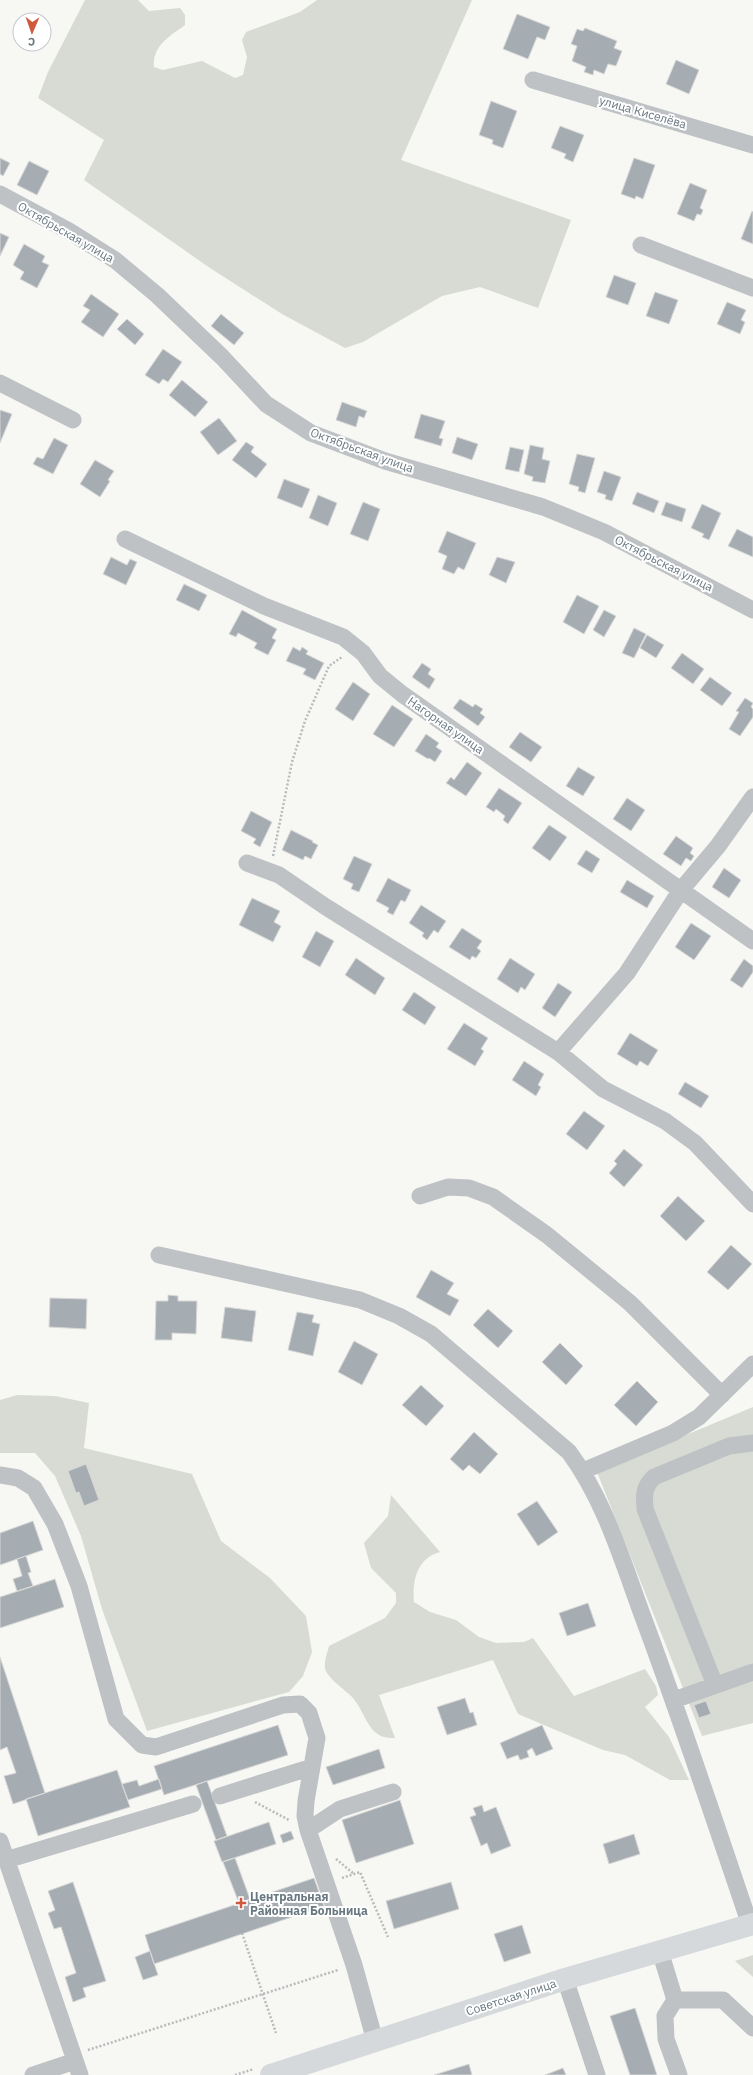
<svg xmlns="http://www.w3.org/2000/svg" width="753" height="2075" viewBox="0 0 753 2075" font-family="'IBM Plex Sans',sans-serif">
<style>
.green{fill:#d7dbd4}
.building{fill:#a6adb2;stroke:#d8d8d7}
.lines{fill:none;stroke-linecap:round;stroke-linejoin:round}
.path{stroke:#b8bbbd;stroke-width:2.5;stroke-dasharray:2 2;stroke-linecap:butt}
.minor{stroke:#bec2c5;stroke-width:17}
.major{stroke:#d5d9dc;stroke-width:22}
.poi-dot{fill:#ce593d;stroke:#fff;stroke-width:1.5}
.labels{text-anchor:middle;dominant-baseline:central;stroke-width:4;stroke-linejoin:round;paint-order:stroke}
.street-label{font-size:12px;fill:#697881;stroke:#fff}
.poi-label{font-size:12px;font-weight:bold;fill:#697881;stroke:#fff;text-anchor:start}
</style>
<rect width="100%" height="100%" fill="#f7f7f4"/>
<!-- green -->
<path class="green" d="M85,0H138L149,11L180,8L185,15V25C170,36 152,46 154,67L163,70L202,61L235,78L243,75L247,57L242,40L246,32L300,12L317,0H472L401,160L571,220L538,308L480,287L442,296L363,342L345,348L282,314L210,268L84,180L104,140L38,98L48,72Z
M17,1395L55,1396L89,1403L84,1448L192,1474L221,1541L270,1578L306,1616L312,1652L303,1676L289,1692L147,1731L102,1609L81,1536L55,1476L35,1453H0V1400Z
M753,1407V1723L702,1736L597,1472Z
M391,1495L440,1552C417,1558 412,1581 414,1602L430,1612L456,1620L479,1637L496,1643L524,1642L533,1638L574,1696L645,1669L656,1686L658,1695L645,1707L669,1737L689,1780H670L625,1755L603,1750L518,1714L493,1660L379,1695L395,1738C367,1740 367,1713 352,1697C344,1689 333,1682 327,1673C322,1666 327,1654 329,1646L385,1618L396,1603V1593L371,1568L364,1543L388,1516Z
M753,1955V1977L735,1961Z"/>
<!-- building -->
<path class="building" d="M517,14L550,27L545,40L537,37L528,59L503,49Z
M585,28L617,41L614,48L622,51L616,66L608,64L604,74L594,70L593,75L584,72L586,67L572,61L577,46L571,44L577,29L583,31Z
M676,60L699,70L689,94L666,84Z
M491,101L517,111L503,148L492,144L493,140L479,135Z
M560,126L584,135L573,162L564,158L566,154L551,148Z
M0,158L10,163L3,176L0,174Z
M634,158L655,165L643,199L636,196L635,199L621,194Z
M29,161L49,171L37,195L17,185Z
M690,183L707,190L700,208L703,210L701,215L697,214L694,221L677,214Z
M752,211L753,212V244L741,239Z
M0,233L9,237L0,256Z
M24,244L45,256L42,262L49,265L37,288L20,279L24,272L13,265Z
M614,275L636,283L628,305L606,297Z
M655,292L678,300L669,324L646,316Z
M91,294L119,314L103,337L81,322L90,310L83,306Z
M727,302L746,310L741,320L745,322L740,334L717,324Z
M221,314L244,333L234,345L211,326Z
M127,319L144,334L135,345L117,329Z
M163,349L182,362L168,382L163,379L159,384L145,375Z
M182,380L208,402L195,417L169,395Z
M342,402L367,411L364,418L359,416L356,427L336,420Z
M0,410L12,414L0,443Z
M421,414L445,421L439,438L443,439L441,446L414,438Z
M219,418L237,441L218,455L200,432Z
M457,437L478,444L472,460L452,453Z
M54,438L68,445L53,474L33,464L37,457L43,459Z
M246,442L254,447L251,452L267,464L256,478L232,460Z
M530,445L544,448L542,459L550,461L545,483L532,481L533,477L524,474Z
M510,447L524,450L519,472L505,469Z
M577,454L595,458L585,493L578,491L579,487L569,484Z
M95,460L114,471L108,480L110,481L100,497L80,484Z
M604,471L621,477L612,501L605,499L606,495L597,492Z
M284,479L310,489L302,508L277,498Z
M637,492L659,501L654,513L632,504Z
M318,495L337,503L328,526L309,518Z
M363,502L380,509L368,541L350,534Z
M666,502L686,509L682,522L661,515Z
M702,504L721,513L709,540L702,537L704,534L691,528Z
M737,529L753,537V557L728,546Z
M447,531L476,543L464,570L458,567L454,574L442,569L447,556L438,552Z
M111,557L127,565L130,559L137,562L126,585L103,574Z
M497,557L515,562L506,583L489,575Z
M184,584L207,595L199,611L176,600Z
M577,595L599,606L584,634L563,622Z
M242,610L277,629L272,638L276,640L268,655L254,648L257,643L238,633L236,637L229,634Z
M604,610L616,616L604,637L593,630Z
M634,628L646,634L634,658L622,653Z
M647,635L664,645L656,658L640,648Z
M293,647L300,651L302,647L308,651L306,654L324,663L315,680L303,674L306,669L286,661Z
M682,653L704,669L693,684L671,668Z
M422,663L431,669L428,674L435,679L429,689L412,677Z
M710,677L732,693L722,706L700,690Z
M353,682L370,694L353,721L335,709Z
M745,698L753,703L751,707L753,709V717L740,736L729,729L739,712L736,711Z
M460,699L473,707L475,704L483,709L480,713L485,717L478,726L453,708Z
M392,705L413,719L394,747L373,734Z
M520,732L542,747L531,762L509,747Z
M426,734L439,743L436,747L442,751L435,762L429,758L428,759L415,751Z
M467,762L482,773L466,796L446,783L451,777L454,780Z
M578,767L595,777L583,796L566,786Z
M499,788L522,803L508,824L503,820L505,816L496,809L494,812L486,807Z
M627,798L645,810L631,831L613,819Z
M251,811L272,822L260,847L253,843L256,839L241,831Z
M549,825L567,837L550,861L532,848Z
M291,830L313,841L312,842L318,845L311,859L305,856L303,860L282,850Z
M676,836L693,848L690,853L694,856L691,861L686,858L681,866L663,854Z
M586,850L600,859L592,873L577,864Z
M354,856L372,864L359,892L351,889L353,884L343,879Z
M724,868L741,880L729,898L712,887Z
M388,878L411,890L405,902L401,900L393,915L387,912L389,908L376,901Z
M627,880L654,896L647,908L620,892Z
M252,898L280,911L274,922L281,926L273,942L239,925Z
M421,905L446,921L438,933L434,930L427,940L422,936L424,933L409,923Z
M691,923L711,936L694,960L675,947Z
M462,928L482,941L477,948L481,951L476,958L472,956L470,960L449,947Z
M316,931L334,941L320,967L302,957Z
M356,958L385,978L375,995L345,975Z
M510,958L535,974L525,990L521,987L518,993L497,979Z
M744,959L753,966V972L742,988L730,980Z
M558,983L572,992L555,1017L542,1008Z
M414,992L436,1007L425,1025L402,1010Z
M464,1023L488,1038L481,1049L484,1051L475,1066L447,1049Z
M630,1033L658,1050L648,1066L640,1061L637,1066L617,1054Z
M524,1061L544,1074L538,1085L541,1087L536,1096L512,1080Z
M685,1082L709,1096L701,1108L678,1094Z
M584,1111L605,1126L587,1150L566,1134Z
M624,1149L643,1165L624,1187L609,1173L617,1164L614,1161Z
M678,1196L705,1221L686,1241L660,1216Z
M731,1245L752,1264L728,1290L707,1272Z
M431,1270L454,1283L447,1294L459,1300L450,1316L416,1297Z
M168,1295L178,1296V1301H197L196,1334L172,1333V1340H155L156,1301H168Z
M50,1298L87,1299L86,1329L49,1327Z
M225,1307L256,1311L252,1342L221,1338Z
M488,1309L513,1331L498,1348L473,1325Z
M297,1312L314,1315L312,1322L320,1324L313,1356L288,1350Z
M354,1341L378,1354L362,1385L338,1372Z
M560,1343L583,1366L566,1385L542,1362Z
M637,1381L658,1402L636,1426L614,1405Z
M421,1385L444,1406L426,1426L402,1405Z
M474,1432L498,1454L480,1474L469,1465L463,1471L450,1459Z
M86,1464L99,1500L84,1506L79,1492L76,1493L68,1471Z
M537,1501L558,1532L538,1546L517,1514Z
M33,1521L43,1550L0,1565V1533Z
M26,1556L31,1572L28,1573L33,1586L17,1591L13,1579L22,1576L17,1559Z
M55,1579L64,1607L0,1628V1597Z
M588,1603L596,1626L567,1636L559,1613Z
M0,1657L45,1793L13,1804L4,1776L16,1773L7,1747L0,1750Z
M465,1698L470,1713L473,1712L477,1725L447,1735L437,1707Z
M706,1701L711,1714L699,1718L694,1705Z
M278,1725L288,1755L164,1795L154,1766Z
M542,1725L553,1749L536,1756L532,1748L527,1751L529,1757L520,1760L518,1755L507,1759L500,1743Z
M379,1749L385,1768L333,1785L326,1767Z
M117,1770L130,1807L38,1836L26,1799Z
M159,1779L162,1789L128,1800L122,1784L137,1780L139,1786Z
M207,1781L227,1836L216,1840L196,1785Z
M400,1800L414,1844L356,1863L342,1820Z
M482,1805L484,1812L496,1807L511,1846L491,1854L487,1843L481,1846L470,1817L476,1815L473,1808Z
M269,1822L276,1844L222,1862L214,1841Z
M291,1831L294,1839L283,1843L280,1835Z
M634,1834L640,1854L609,1864L603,1844Z
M235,1858L250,1899L239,1903L223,1862Z
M314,1878L324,1906L154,1964L145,1935Z
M73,1882L106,1981L83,1988L86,1997L73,2002L65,1977L76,1973L61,1927L54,1929L48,1913L55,1910L48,1891Z
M451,1882L459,1909L394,1929L386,1901Z
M522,1925L531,1953L504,1962L494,1934Z
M150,1951L158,1975L143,1980L135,1957Z
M635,2008L657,2075H630L610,2016Z
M469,2064L472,2075H434Z
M563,2068L566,2075H545Z"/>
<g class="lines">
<!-- path -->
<path class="path" d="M273,856L292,762L305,721L329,666L342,657
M255,1802L289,1820
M336,1859L354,1874
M342,1878L360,1872L388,1937
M242,1933L276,2033
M88,2050L338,1970
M235,2075L254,2069"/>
<!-- minor -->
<path class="minor" d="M533,80L753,145
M0,194L69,231L115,260L157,295L222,357L266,404L311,433L385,461L543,507L604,532L753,610
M641,245L753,288
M0,383L73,420
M125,539L264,606L343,637L363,653L380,676L402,694L753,941
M247,863L279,875L326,907L558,1052L603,1089L665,1121L695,1143L753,1204
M558,1052L627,973L681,890L718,846L753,797
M420,1196L448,1187L469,1188L493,1197L547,1235L630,1303L722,1395
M159,1255L360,1300L399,1316L431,1334L569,1452C605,1501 622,1560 643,1617C681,1719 715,1822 750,1925
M583,1471L673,1433L699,1417L753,1364
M0,1475L18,1478L34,1488L55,1524L79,1586L116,1719L142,1745L156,1747L283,1705L300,1704L309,1713L317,1738L306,1801L305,1816L308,1830L354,1965L375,2041
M715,1685L645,1509C644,1495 643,1488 654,1477L729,1446L753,1443
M674,1700L753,1672
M220,1796L312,1767
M308,1830L340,1809L393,1792
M0,1841L80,2075
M6,1860L193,1804
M660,1951L675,2000H723L753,2028
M565,1979L597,2075
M675,2000L665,2016L666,2039L679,2075
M33,2075L75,2061"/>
<!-- major -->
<path class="major" d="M271,2075L565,1979L753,1924"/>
</g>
<!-- markers -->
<path class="poi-dot" d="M239 1897h4v4h4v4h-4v4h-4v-4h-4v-4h4z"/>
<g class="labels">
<!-- street labels -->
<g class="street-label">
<text transform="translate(643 112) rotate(16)">улица Киселёва</text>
<text transform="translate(66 232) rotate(30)">Октябрьская улица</text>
<text transform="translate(362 450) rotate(20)">Октябрьская улица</text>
<text transform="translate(664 563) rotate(27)">Октябрьская улица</text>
<text transform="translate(446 725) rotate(35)">Нагорная улица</text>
<text transform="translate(511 1997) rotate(-18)">Советская улица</text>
</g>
<!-- poi labels -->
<g class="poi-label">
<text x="250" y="1896">Центральная<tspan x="250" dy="14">Районная Больница</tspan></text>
</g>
</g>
<!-- north arrow -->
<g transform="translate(32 32) rotate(182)"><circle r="19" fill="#ffffff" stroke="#c3c9cd"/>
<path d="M0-3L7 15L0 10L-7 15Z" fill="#ce593d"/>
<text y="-6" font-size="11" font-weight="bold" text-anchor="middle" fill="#697881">С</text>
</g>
</svg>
